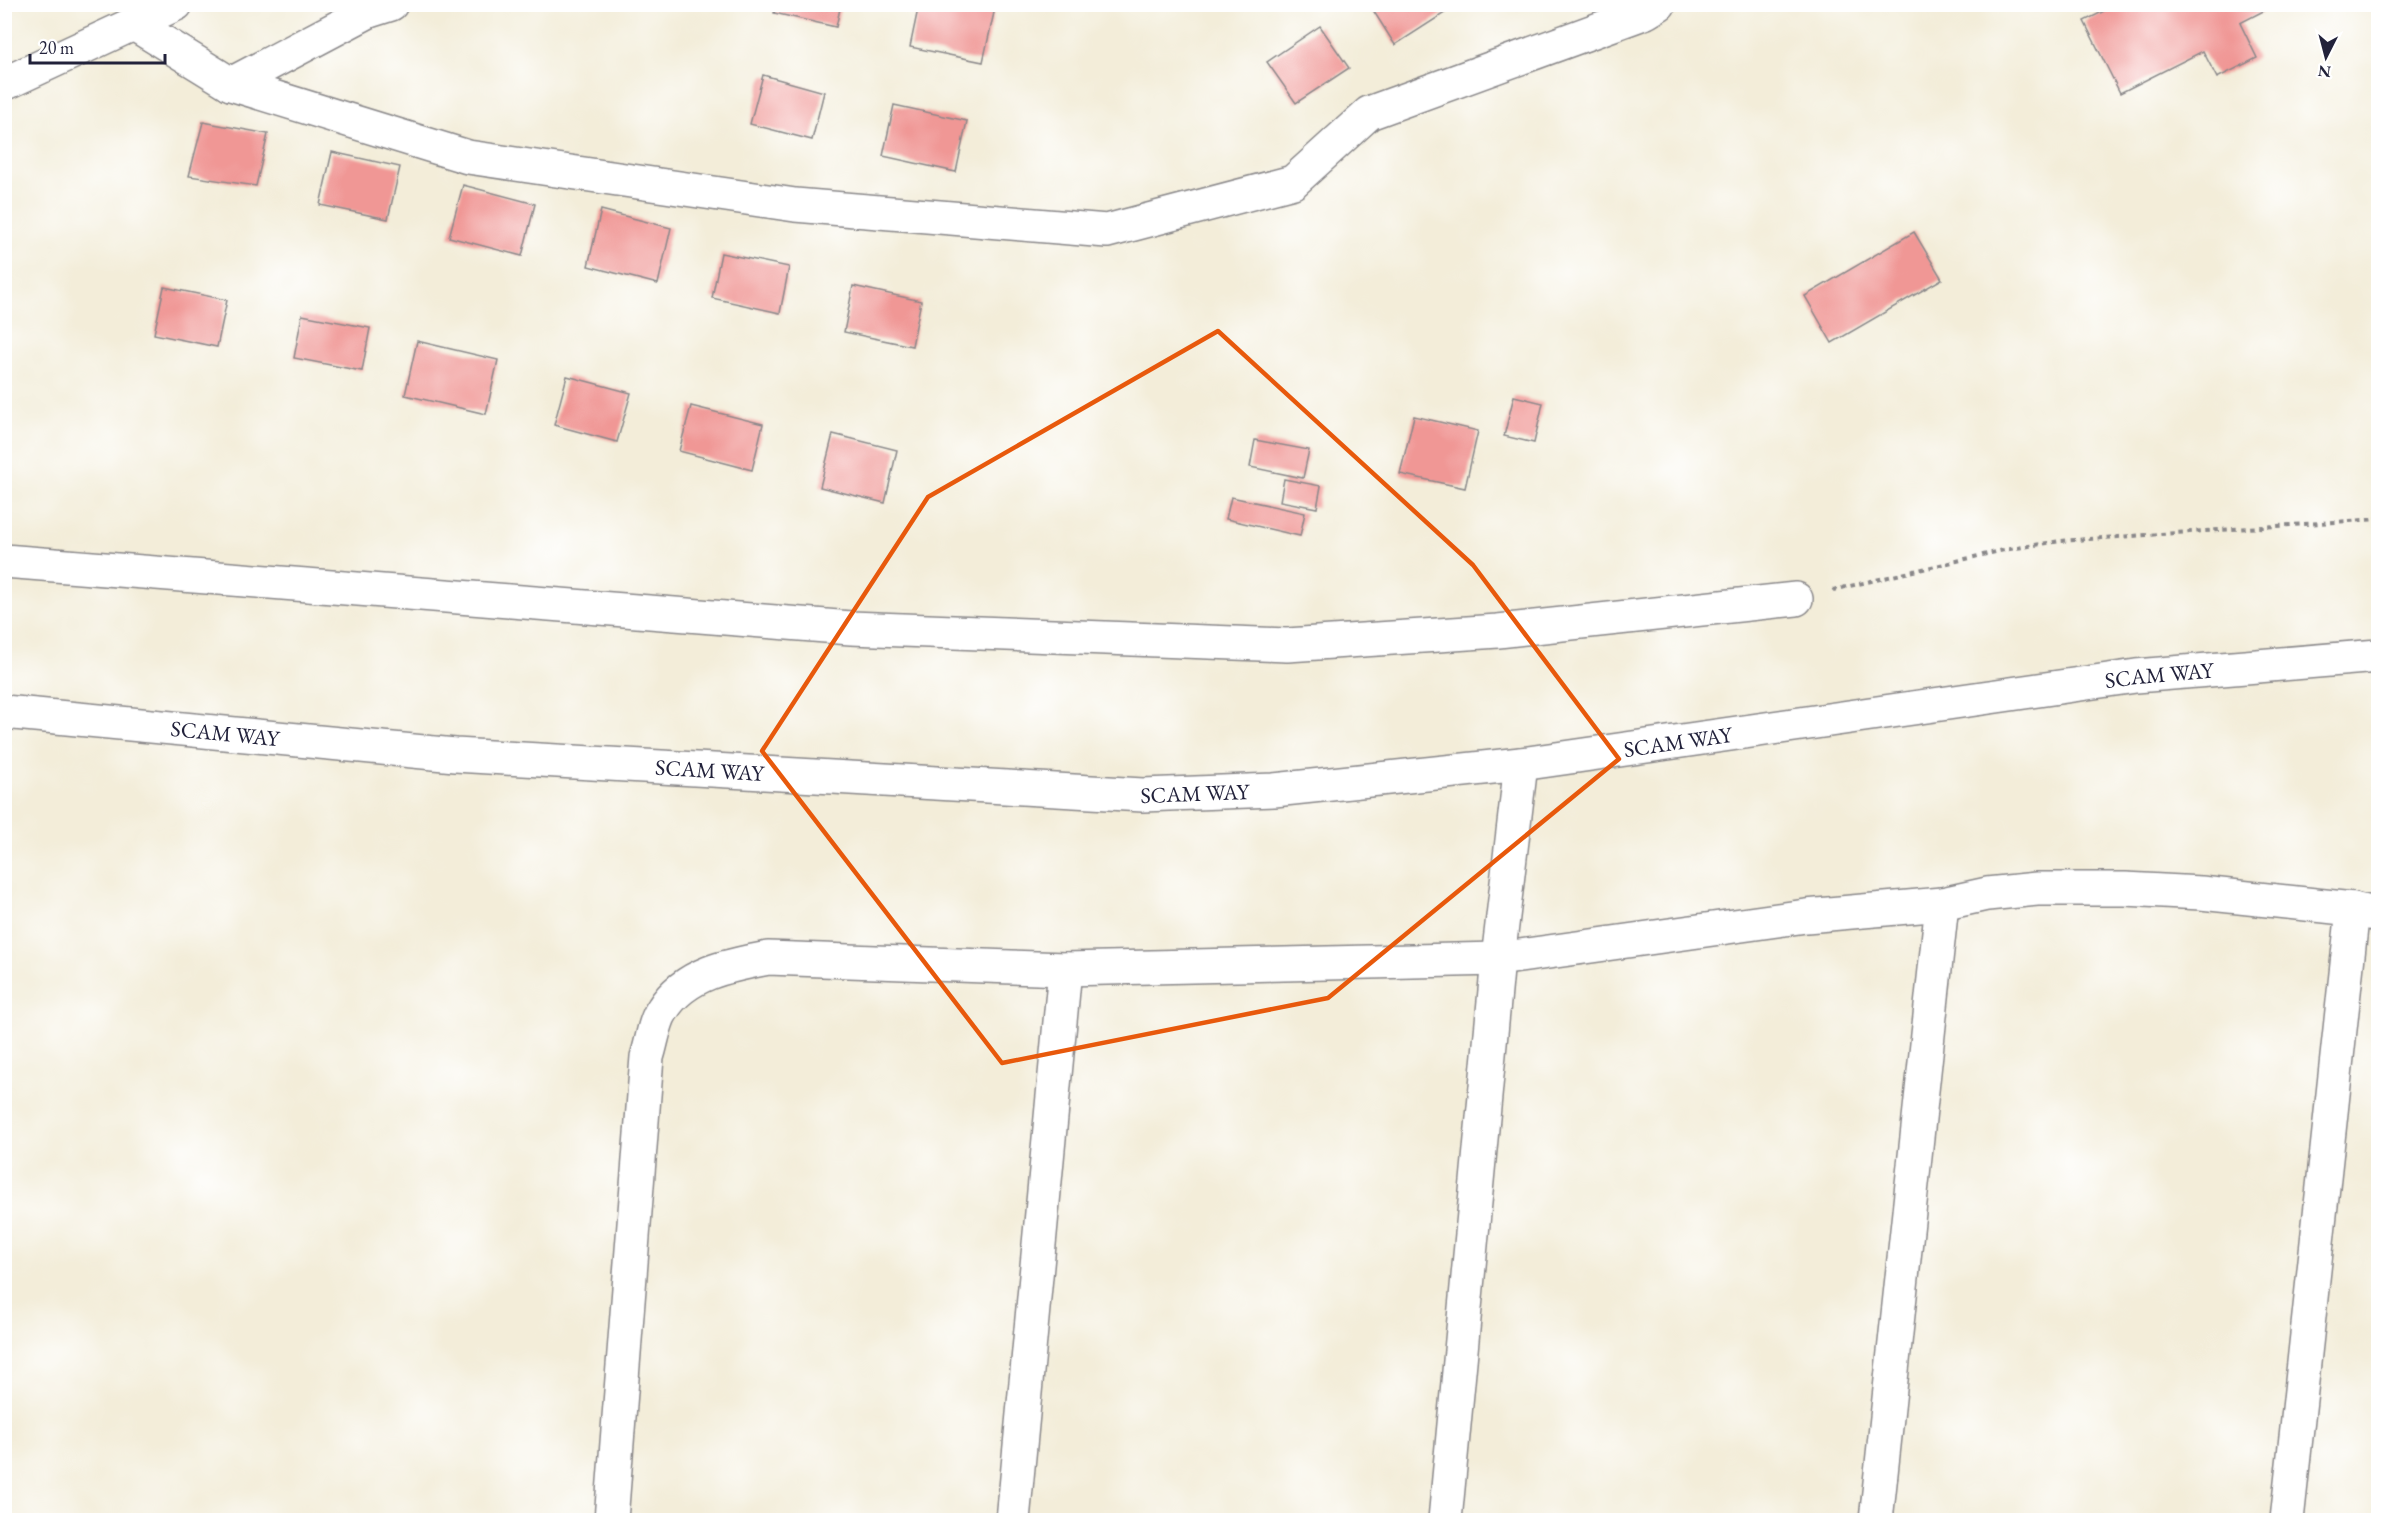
<svg xmlns="http://www.w3.org/2000/svg" width="2383" height="1525" viewBox="0 0 2383 1525" font-family="'EB Garamond',serif">
<style>
.building{fill:#f09795}
.lines{fill:none;stroke-linecap:round;stroke-linejoin:round}
.minor-casing{stroke:#8a888a;stroke-width:36}
.path{stroke:#8a888a;stroke-width:4;stroke-dasharray:4.5 4.5;stroke-linecap:butt}
.minor{stroke:#fff;stroke-width:33}
.marked{fill:none;stroke:#e8590c;stroke-width:4.5;stroke-linejoin:round}
.labels{text-anchor:middle;dominant-baseline:central;stroke-width:6;stroke-linejoin:round;paint-order:stroke}
.street-label{font-size:22px;fill:#22223b;stroke:#fff}
</style>
<rect width="100%" height="100%" fill="#fff"/>
<filter id="ink" filterUnits="userSpaceOnUse"><feTurbulence type="fractalNoise" baseFrequency=".0167" numOctaves="2"/><feDisplacementMap in="SourceGraphic" scale="12" xChannelSelector="R" yChannelSelector="G"/><feConvolveMatrix kernelMatrix="1 2 1 2 8 2 1 2 1" color-interpolation-filters="sRGB"/></filter>
<filter id="wash" filterUnits="userSpaceOnUse"><feTurbulence type="fractalNoise" baseFrequency=".008" numOctaves="4" result="noise"/><feDisplacementMap in="SourceGraphic" scale="24" xChannelSelector="R" yChannelSelector="G"/><feGaussianBlur stdDeviation="1.35" result="paint"/><feColorMatrix in="noise" values="0 0 0 0 0 0 0 0 0 0 0 0 0 0 0 0 0 1.4 0 .05"/><feComposite in="paint" operator="in"/></filter>
<g filter="url(#wash)">
<rect width="100%" height="100%" fill="#f3edd9"/>
<g id="blocks">
<!-- building -->
<path class="building" d="M776,4H841L836,27L774,13Z
M919,4H979L995,8L983,62L910,47Z
M2118,4H2277L2240,23L2257,58L2217,78L2203,51L2120,93L2084,21Z
M1374,5H1457L1395,45L1371,7Z
M1320,26L1349,68L1296,103L1267,62Z
M763,75L824,92L812,140L750,124Z
M894,105L967,121L956,172L883,156Z
M203,122L268,134L256,186L189,176Z
M332,152L400,167L388,219L320,205Z
M463,185L535,204L522,256L449,237Z
M601,210L671,228L658,284L588,266Z
M1914,232L1942,279L1832,343L1805,296Z
M721,253L789,267L780,313L712,298Z
M853,286L921,301L912,346L844,332Z
M164,287L227,300L217,347L154,334Z
M302,315L370,328L362,371L294,358Z
M417,341L498,360L486,414L405,395Z
M567,376L631,393L617,442L554,425Z
M1514,396L1543,403L1534,443L1504,436Z
M691,406L763,424L752,470L679,451Z
M1414,416L1478,431L1465,488L1400,474Z
M833,434L897,450L885,503L820,487Z
M1255,440L1309,450L1303,478L1250,467Z
M1284,479L1321,486L1317,508L1280,501Z
M1231,497L1305,513L1300,536L1226,519Z"/>
</g>
</g>
<g filter="url(#ink)">
<use href="#blocks" fill-opacity="0" stroke="#8a888a" stroke-width="1.5"/>
<g class="lines">
<defs>
<g id="minor">
<path d="M134,24L231,84L468,157L795,205L1107,231L1293,182L1369,113L1646,12L1659,4"/>
<path d="M4,84L176,4"/>
<path d="M231,84L369,11L391,4"/>
<path d="M4,561L851,628L1287,645L1498,631L1796,599"/>
<path id="s1" d="M4,712L455,755L1143,795L1274,790L1521,764L2136,676L2378,656"/>
<path d="M611,1520L647,1057C652,1043 654,1021 663,1009C685,973 730,965 768,958L1065,969L1498,959L1806,916L1942,904L1987,894L2037,889H2125L2201,893L2353,909L2378,915"/>
<path d="M1013,1520L1065,969"/>
<path d="M1445,1520L1498,959L1521,764"/>
<path d="M1876,1520L1942,904"/>
<path d="M2287,1520L2353,909"/>
</g>
</defs>
<!-- minor casing -->
<use href="#minor" class="minor-casing"/>
<!-- path -->
<path class="path" d="M1833,590L2004,550L2060,541L2378,519"/>
<!-- minor -->
<use href="#minor" class="minor"/>
</g>
</g>
<!-- marked area -->
<path class="marked" d="M1218,331L1473,565L1619,759L1328,998L1002,1063L762,751L928,497Z"/>
<g class="labels">
<!-- street labels -->
<g class="street-label">
<text stroke="none"><textPath href="#s1" startOffset="2166">SCAM WAY</textPath></text>
<text stroke="none"><textPath href="#s1" startOffset="222">SCAM WAY</textPath></text>
<text stroke="none"><textPath href="#s1" startOffset="1680">SCAM WAY</textPath></text>
<text stroke="none"><textPath href="#s1" startOffset="708">SCAM WAY</textPath></text>
<text stroke="none"><textPath href="#s1" startOffset="1194">SCAM WAY</textPath></text>
</g>
</g>
<!-- margin -->
<rect width="2383" height="1525" fill="none" stroke="#fff" stroke-width="24"/>
<!-- north arrow -->
<g transform="translate(2326 57) rotate(186)" stroke="#ffffff" stroke-width="4.5" paint-order="stroke">
<path d="M0-4.5L10 22L0 15L-10 22Z" fill="#22223b"/>
<text y="-9" font-size="16" font-weight="bold" text-anchor="middle" fill="#22223b">N</text>
</g>
<!-- scale -->
<path d="M30 54v9h135v-9" fill="none" stroke="#22223b" stroke-width="3"/>
<text x="39" y="54" font-size="18" fill="#22223b" stroke="#ffffff" stroke-width="4.5" paint-order="stroke">20 m</text>
</svg>
